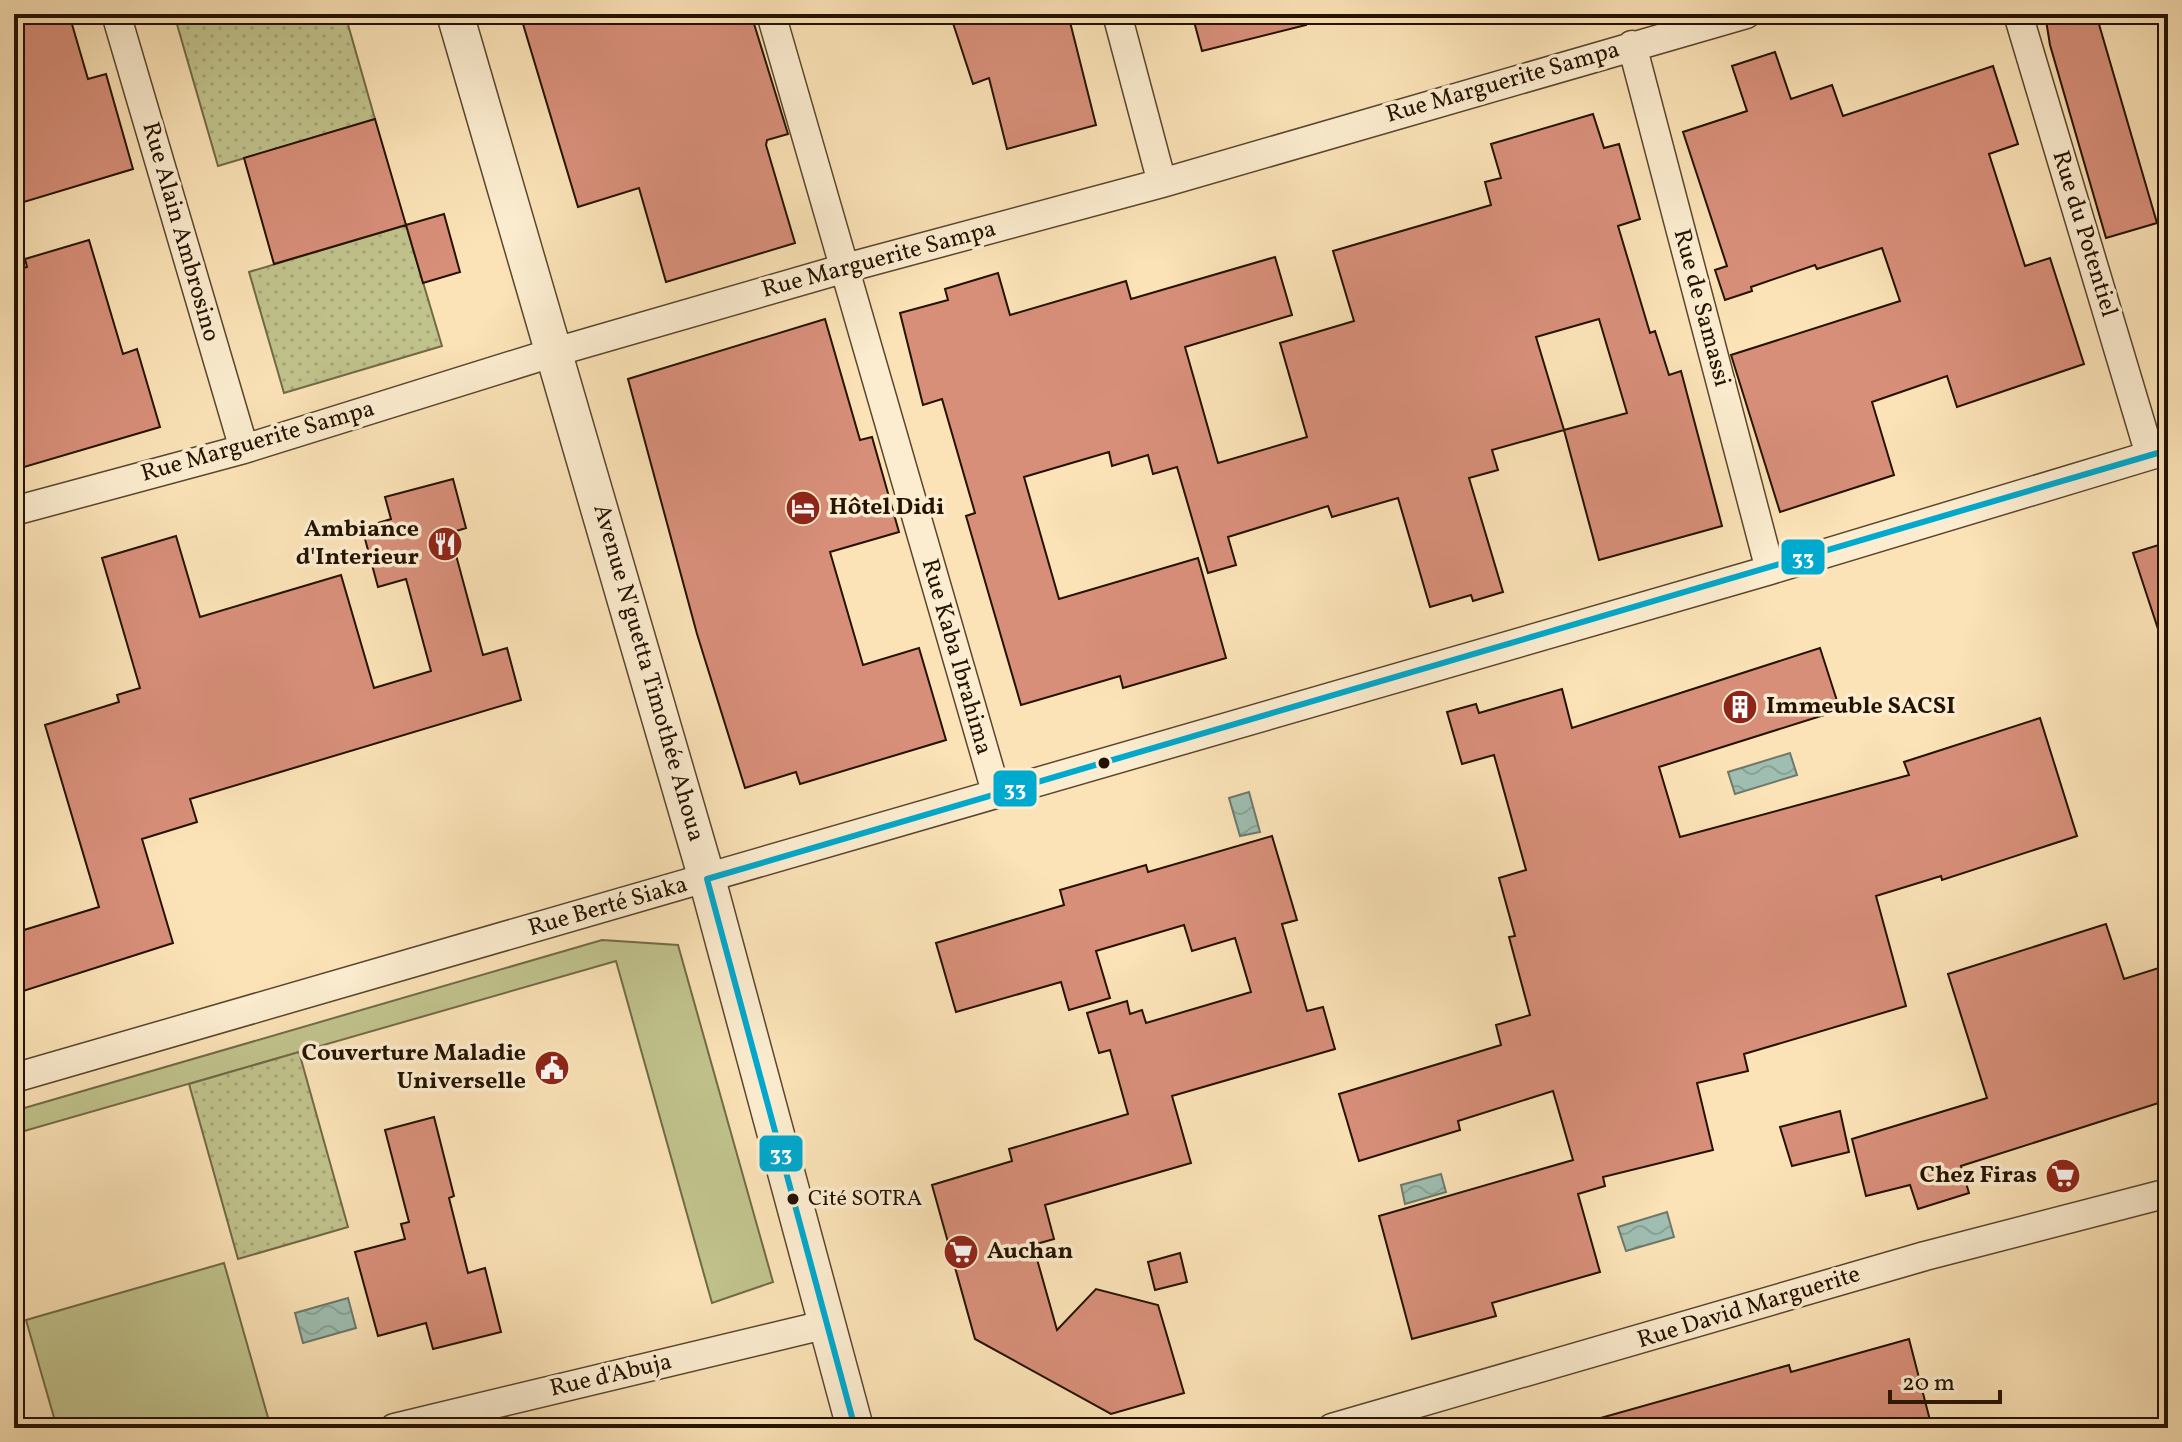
<svg xmlns="http://www.w3.org/2000/svg" width="2182" height="1442" viewBox="0 0 2182 1442" font-family="Vollkorn,serif">
<style>
.grass{fill:#c1c38d;stroke:#726a47;stroke-width:2}
.park{fill:url(#park-dots);stroke:#726a47;stroke-width:2}
.water{fill:url(#water-waves);stroke:#6e796b;stroke-width:2}
.building{fill:#d88f7a;stroke:#241201;stroke-width:2;fill-rule:evenodd}
.lines{fill:none;stroke-linecap:round;stroke-linejoin:round}
.minor-casing{stroke:#5a462e;stroke-width:31}
.tertiary-casing{stroke:#5a462e;stroke-width:39}
.minor{stroke:#fcedd0;stroke-width:28}
.tertiary{stroke:#fcedd0;stroke-width:36}
.bus-1-casing{stroke:#fcedd0;stroke-width:12}
.bus-1{stroke:#00a9ce;stroke-width:6}
.bus-dot{fill:#241201;stroke:#fcedd0;stroke-width:3}
.labels{text-anchor:middle;dominant-baseline:central;stroke-width:7;stroke-linejoin:round;paint-order:stroke}
.bus-label{font-size:22px;fill:#241201;stroke:#fcedd0;text-anchor:start}
.street-label{font-size:24px;fill:#241201;stroke:#fcedd0}
.poi-label{font-size:24px;font-weight:bold;fill:#241201;stroke:#fcedd0;text-anchor:start}
.line-badge{stroke:#fcedd0;stroke-width:3}
.badge-label{font-size:22px;text-anchor:middle;font-weight:bold;fill:#fff}
</style>
<defs>
<pattern id="park-dots" width="8" height="8" patternUnits="userSpaceOnUse" patternTransform="scale(2)"><rect width="8" height="8" fill="#c1c38d"/><path d="M2 2h.1M6 6h.1" fill="none" stroke="#a6a678" stroke-width="1.8" stroke-linecap="round"/></pattern>
<pattern id="water-waves" width="16" height="10" patternUnits="userSpaceOnUse" patternTransform="scale(2)"><rect width="16" height="10" fill="#9fbeb1"/><path d="M0 5q4-4 8 0t8 0" fill="none" stroke="#89a296"/></pattern>
</defs>
<rect width="100%" height="100%" fill="#fbe3b7"/>
<filter id="stains"><feTurbulence type="fractalNoise" baseFrequency=".0025" numOctaves="4"/><feColorMatrix values="0 0 0 0 .2 0 0 0 0 .09 0 0 0 0 .02 0 0 0 .5 -.17"/></filter>
<radialGradient id="worn" r=".72"><stop offset=".6" stop-color="#630" stop-opacity="0"/><stop offset="1" stop-color="#630" stop-opacity=".3"/></radialGradient>
<!-- grass -->
<path class="grass" d="M602,940L678,945L773,1282L712,1303L616,961L14,1134V1111Z
M224,1263L271,1428H57L26,1320Z"/>
<!-- park -->
<path class="park" d="M174,14H345L375,119L218,166Z
M406,225L442,346L284,393L249,272Z
M299,1052L348,1227L238,1259L189,1084Z"/>
<!-- water -->
<path class="water" d="M1790,753L1797,775L1735,794L1728,772Z
M1249,792L1260,832L1240,836L1229,798Z
M1441,1174L1446,1192L1405,1204L1401,1185Z
M1667,1212L1674,1237L1626,1251L1618,1227Z
M348,1298L356,1328L303,1343L295,1313Z"/>
<!-- building -->
<path class="building" d="M14,14H69L88,79L106,74L133,169L14,205Z
M520,14H751L788,134L767,140L766,145L795,243L666,282L639,188L578,207Z
M950,14H1068L1096,125L1007,149L989,78L973,84Z
M1192,14H1305L1306,25L1202,51Z
M2045,14H2096L2157,223L2106,238L2050,45Z
M1775,52L1791,99L1832,85L1843,116L1993,66L2018,144L1989,154L2025,266L2050,258L2084,364L1957,407L1947,376L1872,402L1894,475L1780,512L1731,355L1900,301L1882,248L1817,269L1815,265L1751,287L1752,291L1725,300L1715,270L1727,266L1683,132L1747,111L1732,66Z
M1593,114L1604,148L1619,144L1640,219L1618,226L1650,333L1655,331L1669,375L1681,371L1722,526L1599,560L1564,430L1492,450L1498,470L1469,478L1503,592L1473,601L1471,595L1430,607L1398,498L1332,517L1328,506L1228,537L1236,565L1208,573L1177,467L1153,474L1148,455L1112,466L1109,452L1024,477L1059,599L1198,558L1226,658L1123,688L1120,676L1021,705L966,516L975,513L942,399L923,405L900,313L948,300L945,289L998,273L1010,315L1126,281L1131,299L1275,257L1292,315L1185,347L1218,463L1307,437L1280,343L1354,321L1333,251L1491,205L1485,182L1501,178L1491,144ZM1599,319L1627,413L1564,430L1536,337Z
M375,119L406,225L274,264L244,158Z
M444,214L460,272L423,283L406,225Z
M89,240L123,354L137,349L160,427L14,470V270L27,267L25,259Z
M825,319L860,440L872,437L899,532L830,552L863,665L919,648L946,740L800,784L796,772L745,788L697,634L628,379Z
M453,479L466,528L450,533L483,655L507,648L521,700L190,799L197,822L142,839L173,943L14,994V933L99,907L45,725L119,702L117,695L140,688L102,558L176,536L200,617L341,575L374,688L431,671L406,579L378,587L362,528L391,519L385,497Z
M2168,542V640L2162,641L2133,553Z
M1820,648L1840,710L1659,767L1680,837L1909,775L1904,762L2040,718L2077,836L1942,880L1941,876L1876,896L1906,1006L1744,1054L1748,1071L1697,1083L1713,1150L1603,1177L1605,1186L1578,1194L1600,1272L1492,1303L1496,1316L1412,1339L1379,1216L1573,1160L1553,1091L1458,1121L1460,1130L1359,1161L1339,1094L1501,1045L1496,1025L1530,1015L1509,937L1515,936L1499,878L1526,870L1494,755L1462,764L1447,712L1476,704L1479,713L1562,689L1572,728Z
M1272,836L1297,920L1282,924L1307,1011L1323,1007L1335,1049L1172,1096L1191,1163L1045,1205L1054,1239L1033,1245L1057,1330L1096,1289L1158,1305L1184,1393L1111,1414L975,1339L932,1185L1012,1161L1009,1149L1128,1114L1110,1050L1099,1053L1087,1013L1127,1001L1130,1014L1142,1010L1146,1023L1251,992L1235,938L1192,951L1184,925L1096,951L1110,998L1069,1010L1061,982L956,1012L936,943L1064,905L1060,890L1146,865L1148,872Z
M2106,924L2124,979L2168,965V1100L1961,1166L1969,1193L1918,1209L1910,1185L1866,1196L1852,1139L1987,1098L1948,974Z
M1840,1111L1849,1152L1792,1166L1780,1127Z
M434,1117L454,1196L449,1198L468,1273L485,1268L501,1332L433,1349L426,1323L378,1336L355,1252L405,1239L401,1224L409,1222L385,1130Z
M1180,1253L1187,1282L1155,1290L1148,1262Z
M1909,1339L1932,1428H1598L1597,1419L1789,1365L1791,1372Z"/>
<g class="lines">
<defs>
<path id="minor" d="M116,14L244,449
M771,14L996,792
M1117,14L1162,183
M2018,14L2150,455
M1632,45L1770,570
M14,511L244,449L555,352L842,269L1162,183L1746,14
M14,1078L1770,570L2168,450
M394,1428L828,1324
M1332,1428L1925,1256L2168,1193"/>
<path id="tertiary" d="M455,14L707,879L855,1428"/>
</defs>
<!-- minor casing -->
<use href="#minor" class="minor-casing"/>
<!-- tertiary casing -->
<use href="#tertiary" class="tertiary-casing"/>
<!-- minor -->
<use href="#minor" class="minor"/>
<!-- tertiary -->
<use href="#tertiary" class="tertiary"/>
<defs>
<path id="bus-1" d="M707,879L2168,450
M707,879L855,1428"/>
</defs>
<!-- bus-1 casing -->
<use href="#bus-1" class="bus-1-casing"/>
<!-- bus-1 -->
<use href="#bus-1" class="bus-1"/>
</g>
<!-- icons -->
<defs>
<symbol id="hotel-disc" viewBox="-11 -11 22 22"><circle r="9.5" fill="#8f2418" stroke="#fcedd0"/><path d="M-6-4.5h1.5V1H6V5H4.5V3h-9V5H-6ZM-4 0a1.8 1.8 0 1 1 3.6 0ZM.5 0V-2.5h3Q6-2.5 6 0Z" fill="#fff"/></symbol>
<symbol id="restaurant-disc" viewBox="-11 -11 22 22"><circle r="9.5" fill="#8f2418" stroke="#fcedd0"/><path d="M-5-6h1v4h1v-4h1v4h1v-4h1v5L-1.5 .5V6h-2V.5L-5-1ZM5-6V6H3V1.5H1.5Q1.5-4 5-6Z" fill="#fff"/></symbol>
<symbol id="building-disc" viewBox="-11 -11 22 22"><circle r="9.5" fill="#8f2418" stroke="#fcedd0"/><path d="M-4-6H4V6H1V3H-1V6H-4ZM-2.5-4.3h1.7v1.8h-1.7ZM.8-4.3h1.7v1.8H.8ZM-2.5-1h1.7V.8h-1.7ZM.8-1h1.7V.8H.8Z" fill="#fff"/></symbol>
<symbol id="civic-disc" viewBox="-11 -11 22 22"><circle r="9.5" fill="#8f2418" stroke="#fcedd0"/><path d="M-.6-6.5H3V-4.5H.6V-3L4-1V1h2V6H-6V1h2V-1L-.6-3ZM-1.2 2.5V6h2.4V2.5Z" fill="#fff"/></symbol>
<symbol id="supermarket-disc" viewBox="-11 -11 22 22"><circle r="9.5" fill="#8f2418" stroke="#fcedd0"/><path d="M-6-5.5h2.5l.6 2H6L4.5 2H-2.5L-4.4-4H-6ZM-1.5 3.2a1.3 1.3 0 1 0 .1 0ZM3 3.2a1.3 1.3 0 1 0 .1 0Z" fill="#fff"/></symbol>
</defs>
<g fill-rule="evenodd">
<use href="#hotel-disc" x="783" y="488" width="40" height="40"/>
<use href="#restaurant-disc" x="425" y="524" width="40" height="40"/>
<use href="#building-disc" x="1720" y="687" width="40" height="40"/>
<use href="#civic-disc" x="532" y="1048" width="40" height="40"/>
<use href="#supermarket-disc" x="2043" y="1156" width="40" height="40"/>
<use href="#supermarket-disc" x="941" y="1232" width="40" height="40"/>
</g>
<!-- markers -->
<g class="bus-dot">
<circle cx="1104" cy="763" r="7"/>
<circle cx="793" cy="1199" r="7"/>
</g>
<g class="labels">
<!-- bus labels -->
<g class="bus-label">
<text x="808" y="1199">Cité SOTRA</text>
</g>
<!-- street labels -->
<g class="street-label">
<text transform="translate(1503 83) rotate(-16)">Rue Marguerite Sampa</text>
<text transform="translate(180 232) rotate(74)">Rue Alain Ambrosino</text>
<text transform="translate(2084 234) rotate(73)">Rue du Potentiel</text>
<text transform="translate(879 260) rotate(-15)">Rue Marguerite Sampa</text>
<text transform="translate(1701 308) rotate(75)">Rue de Samassi</text>
<text transform="translate(258 442) rotate(-16)">Rue Marguerite Sampa</text>
<text transform="translate(956 657) rotate(74)">Rue Kaba Ibrahima</text>
<text transform="translate(648 673) rotate(74)">Avenue N'guetta Timothée Ahoua</text>
<text transform="translate(608 907) rotate(-16)">Rue Berté Siaka</text>
<text transform="translate(1749 1308) rotate(-17)">Rue David Marguerite</text>
<text transform="translate(611 1376) rotate(-13)">Rue d'Abuja</text>
</g>
<!-- poi labels -->
<g class="poi-label">
<text x="829" y="508">Hôtel Didi</text>
<text x="419" y="530" text-anchor="end">Ambiance<tspan x="419" dy="28">d'Interieur</tspan></text>
<text x="1766" y="707">Immeuble SACSI</text>
<text x="526" y="1054" text-anchor="end">Couverture Maladie<tspan x="526" dy="28">Universelle</tspan></text>
<text x="2037" y="1176" text-anchor="end">Chez Firas</text>
<text x="987" y="1252">Auchan</text>
</g>
</g>
<g class="line-badge">
<rect x="1780" y="538" width="46" height="38" rx="8" fill="#00a9ce"/>
<rect x="992" y="769" width="46" height="39" rx="8" fill="#00a9ce"/>
<rect x="758" y="1134" width="46" height="39" rx="8" fill="#00a9ce"/>
</g>
<g class="badge-label">
<text x="1803" y="565">33</text>
<text x="1015" y="796">33</text>
<text x="781" y="1161">33</text>
</g>
<!-- margin -->
<rect width="2182" height="1442" fill="none" stroke="#fbe3b7" stroke-width="48"/>
<rect x="16" y="16" width="2150" height="1410" fill="none" stroke="#241201" stroke-width="4"/>
<rect x="24" y="24" width="2134" height="1394" fill="none" stroke="#241201" stroke-width="2"/>
<!-- scale -->
<path d="M1890 1390v12h110v-12" fill="none" stroke="#241201" stroke-width="4"/>
<text x="1902" y="1390" font-size="24" fill="#241201" stroke="#fcedd0" stroke-width="6" paint-order="stroke">20 m</text>
<rect width="100%" height="100%" filter="url(#stains)"/>
<rect width="100%" height="100%" fill="url(#worn)"/>
</svg>
